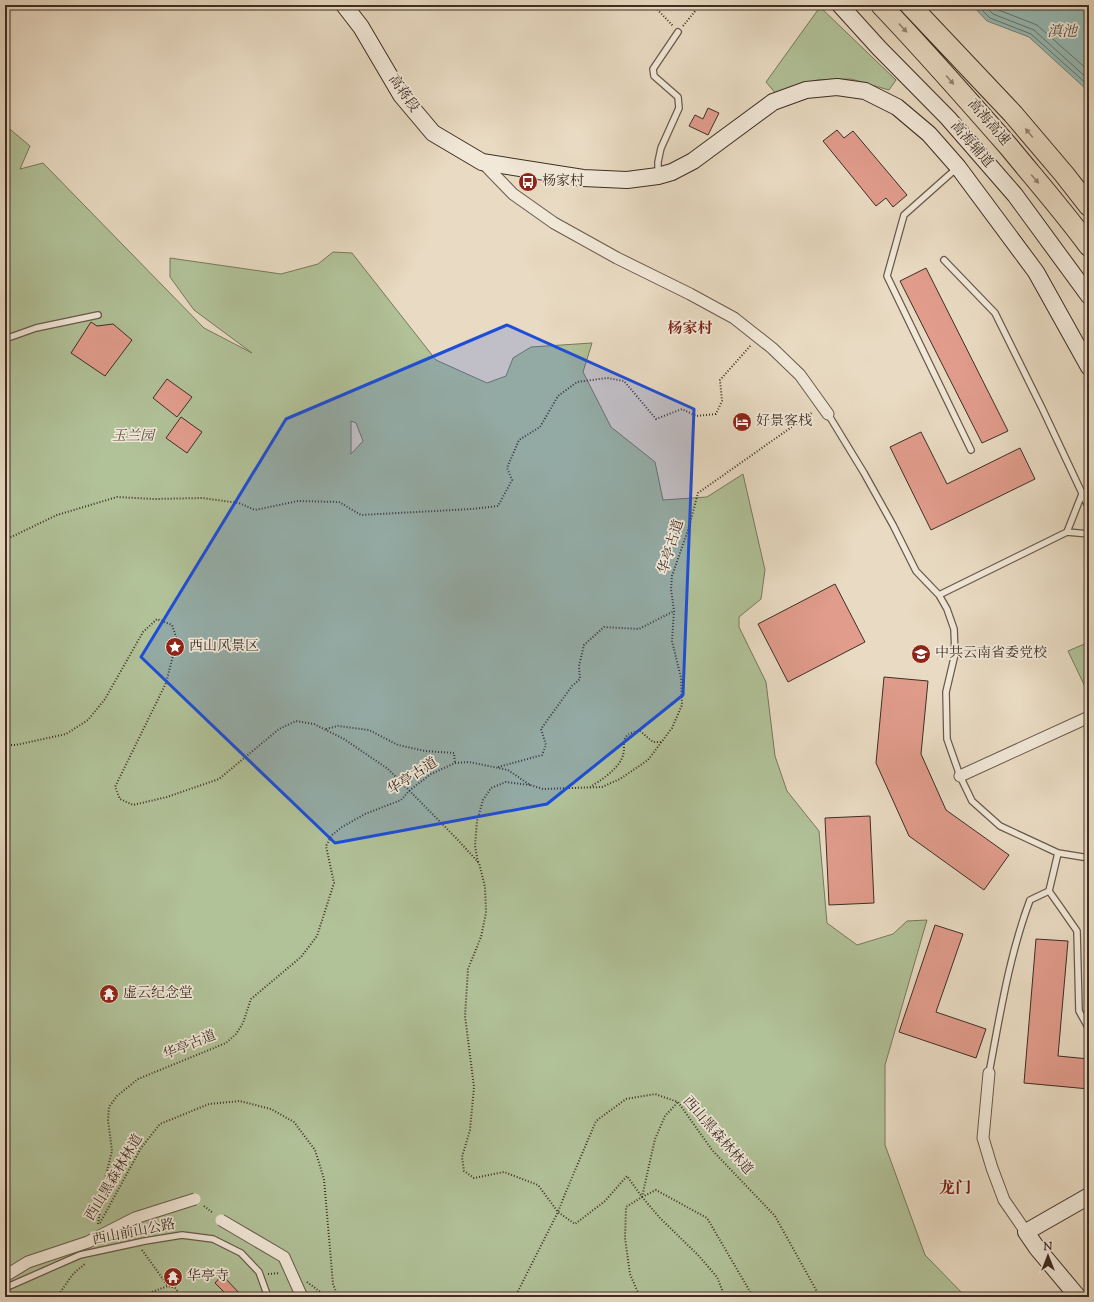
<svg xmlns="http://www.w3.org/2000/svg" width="1094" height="1302" viewBox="0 0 1094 1302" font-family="'Sorts Mill Goudy','Noto Serif SC',serif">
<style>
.green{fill:#b1c198;stroke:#78785e;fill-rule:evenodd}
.water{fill:#97bbb6;stroke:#73837c}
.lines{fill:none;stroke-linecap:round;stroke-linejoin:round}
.shore{stroke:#6a746d;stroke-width:1}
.building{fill:#e19c8c;stroke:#3e2e24}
.lane-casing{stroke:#69594c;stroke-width:8}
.street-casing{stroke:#69594c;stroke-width:13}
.secondary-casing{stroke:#3e2e24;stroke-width:18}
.highway-casing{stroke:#3e2e24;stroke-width:22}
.path{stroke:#3e2e24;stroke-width:2;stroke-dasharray:1 2;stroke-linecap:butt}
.lane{stroke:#f1e8d8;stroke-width:5.5}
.street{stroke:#f1e8d8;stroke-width:11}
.secondary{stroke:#f1e8d8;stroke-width:16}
.highway{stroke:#e9dbc3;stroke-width:20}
.street-bridge-casing{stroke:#69594c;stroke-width:13;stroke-linecap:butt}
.street-bridge{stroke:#f1e8d8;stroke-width:11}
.oneway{fill:#948474}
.marked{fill:#1d4ed8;fill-opacity:0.2;stroke:#1d4ed8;stroke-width:3;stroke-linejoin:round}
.labels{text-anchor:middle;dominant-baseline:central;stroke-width:3.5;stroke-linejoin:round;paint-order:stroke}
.street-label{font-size:14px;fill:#3e2e24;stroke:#f1e8d8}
.poi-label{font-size:14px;fill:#3e2e24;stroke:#f1e8d8;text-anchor:start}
.park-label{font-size:14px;font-style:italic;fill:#554b3b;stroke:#f1e8d8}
.water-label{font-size:15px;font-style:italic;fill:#545148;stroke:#f1e8d8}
.neighbourhood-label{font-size:15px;font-weight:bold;fill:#7a1f14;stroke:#f1e8d8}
.quarter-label{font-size:16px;font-weight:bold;fill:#7a1f14;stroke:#f1e8d8}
</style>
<rect width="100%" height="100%" fill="#e9dbc3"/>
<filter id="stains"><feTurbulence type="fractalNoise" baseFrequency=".005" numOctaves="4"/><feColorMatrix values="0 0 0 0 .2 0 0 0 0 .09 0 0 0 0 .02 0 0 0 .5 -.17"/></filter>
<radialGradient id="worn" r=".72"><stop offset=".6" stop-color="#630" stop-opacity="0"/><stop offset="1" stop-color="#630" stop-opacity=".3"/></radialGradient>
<!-- green -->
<path class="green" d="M820,7L896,80L889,90L851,79L817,80L777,95L766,82Z
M5,125L30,146L20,169L43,163L204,328L252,353L194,310L170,277V258L281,274L318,264L333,252L352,253L436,360L487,383L506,376L513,358L531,347L592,343L583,372L611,427L655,462L663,500L707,497L743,474L765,570L761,599L739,617V627L766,682L775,756L787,791L819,831L827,923L857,945L893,934L907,921L927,920L885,1065V1145L925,1255L966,1297H5ZM351,421L356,423L363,441L351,454Z
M1089,642V695L1068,651Z"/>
<!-- water -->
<path class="water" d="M972,5H1089V97L1087,90L1029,37L987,21Z"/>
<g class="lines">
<!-- shore -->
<path class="shore" d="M977,5L990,18L1031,34L1089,86
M984,5L993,14L1034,30L1089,80
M993,5L996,9L1037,25L1089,71"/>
</g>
<!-- building -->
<path class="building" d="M708,108L719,113L708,135L689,126L695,115L703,119Z
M837,130L844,138L853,131L907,195L893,207L886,198L876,206L823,141Z
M926,268L1008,431L982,443L900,281Z
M91,322L97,326L113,324L132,340L105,376L71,353Z
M167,379L192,397L177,417L153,398Z
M181,417L202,432L187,453L166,438Z
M921,432L947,484L1020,448L1035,479L931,530L890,447Z
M835,584L865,642L788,682L758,624Z
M884,677L928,681L921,754L946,810L1009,855L984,890L909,836L876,763Z
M870,816L874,903L829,905L825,818Z
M935,925L963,934L936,1012L986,1029L976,1058L899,1032Z
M1036,939L1068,941L1058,1056L1089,1059V1089L1024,1083Z
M222,1275L243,1297H229L215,1283Z"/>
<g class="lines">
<defs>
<path id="lane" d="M958,167L904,215L887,276L971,450
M658,174V162L661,148L679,108L678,97L654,76L653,69L678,32
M944,260L995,313L1042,408L1089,508
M5,339L36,328L98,315
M828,414L864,473L893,525L916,571L939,595L947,609L954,629L955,654L946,692L947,739L960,776L972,801L1000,826L1058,853L1089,858
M1067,532L1082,494L1089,490
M939,595L1067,532L1089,534
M1049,891L1061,908L1077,931L1079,1011L1089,1029
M989,1073C1000,1015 1009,956 1030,900L1049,891L1058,853
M5,1288L80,1255L145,1241L182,1235L213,1239L241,1253L259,1272L268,1297"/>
<path id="street" d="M482,162L513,194L554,223L617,258L690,294L734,318L772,348L800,375L828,414
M960,776L1089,717
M989,1073L983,1138L992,1168L1004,1200L1026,1232"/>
<path id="secondary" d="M344,5L361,27L401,95L433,133L482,162L583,178L627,180L658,176L672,172L693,161L773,102L806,90L837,87L865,91L897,107L929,134L958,167L1036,272L1089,367
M840,5L879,48L948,118L1015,195L1089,296
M1078,1297L1037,1248L1026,1232L1089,1196"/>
<path id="highway" d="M881,5C925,51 967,99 1009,147C1036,180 1064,212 1089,246
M910,5L1013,114L1064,174L1089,206"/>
</defs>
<!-- lane casing -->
<use href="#lane" class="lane-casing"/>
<!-- street casing -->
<use href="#street" class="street-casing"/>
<!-- secondary casing -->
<use href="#secondary" class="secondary-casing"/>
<!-- highway casing -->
<use href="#highway" class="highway-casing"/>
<!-- path -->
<path class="path" d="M653,5L673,26
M683,26L700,5
M5,540L57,515L117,497L154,499L202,498L239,503L255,510L298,501L339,502L361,515L472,509L498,506L512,480L507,468L519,440L540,427L558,396L577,382L607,378L624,381L656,419L682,409L696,416L716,414L722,401L720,380L751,345
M326,729L338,726L369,730L398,745L425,751L454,753L455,763
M5,745H16L66,734L88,720L105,699L143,632L157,619L172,625L177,640L166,683L115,787L120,799L133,805L167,797L219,779L279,729L296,721L314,724L344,739L388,769L457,839L479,863L485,887L486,913L481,937L468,969L465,1016L474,1087L470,1130L462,1157L464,1171L474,1178L504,1172L538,1185L558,1212L575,1224L605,1201L627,1176L642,1197L660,1218L698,1255L717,1277L725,1297
M498,767L542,755L546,745L541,729L572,686L580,679L579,666L584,645L604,627L639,629L674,611
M590,787C600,781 617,770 622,758C628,744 616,735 640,731L653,742H661
M478,862L475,846L477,821L483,800L491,788L506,782L530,785
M642,1197L656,1190L707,1218L745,1283L753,1297
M204,1206L213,1213
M100,1223L141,1148L160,1124L209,1104L240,1101L271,1109L294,1122L315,1150L324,1179L333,1284L338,1297
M98,1224L106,1175L112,1151L108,1120L109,1107L117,1096L138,1079L226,1043L236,1034L243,1023L251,999L301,957L317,936L334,883L326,846L332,835L342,827L365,814L401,800L410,790L431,774L455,763L469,762L508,770L530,785L543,789L602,787L620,779L648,760L672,728L682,705L681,678L672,641L674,611L671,589L672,576L689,527L698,493L813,412
M142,1250L168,1286
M268,1274L280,1273
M307,1282L327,1297
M57,1297L73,1274L86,1263
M138,1297L168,1286L175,1288L182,1297
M515,1297L558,1212L565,1194L596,1121L626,1099L655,1094L678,1102L712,1150L775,1216L820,1297
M640,1297L630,1274L625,1238L626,1207L642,1197L655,1139L665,1116L678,1102"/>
<!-- lane -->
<use href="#lane" class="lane"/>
<!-- street -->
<use href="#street" class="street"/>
<!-- secondary -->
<use href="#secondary" class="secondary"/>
<!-- highway -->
<use href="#highway" class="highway"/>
<defs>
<path id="street-bridge" d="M221,1220L284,1257L302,1297
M5,1276L28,1262L88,1242L135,1218L195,1199"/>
</defs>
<!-- street-bridge casing -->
<use href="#street-bridge" class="street-bridge-casing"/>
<!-- street-bridge -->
<use href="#street-bridge" class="street-bridge"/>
</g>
<!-- one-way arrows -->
<defs><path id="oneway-solid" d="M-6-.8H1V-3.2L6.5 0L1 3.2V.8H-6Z"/></defs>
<g class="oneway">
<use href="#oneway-solid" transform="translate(903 28) rotate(47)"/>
<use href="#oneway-solid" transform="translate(950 80) rotate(49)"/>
<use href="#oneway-solid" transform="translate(1029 133) rotate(-130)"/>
<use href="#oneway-solid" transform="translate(1035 179) rotate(49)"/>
</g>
<!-- marked area -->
<path class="marked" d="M507,325L694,409L683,695L547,804L335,843L141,657L286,419Z"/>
<!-- icons -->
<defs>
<symbol id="bus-disc" viewBox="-11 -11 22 22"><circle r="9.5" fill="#8f2418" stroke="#f1e8d8"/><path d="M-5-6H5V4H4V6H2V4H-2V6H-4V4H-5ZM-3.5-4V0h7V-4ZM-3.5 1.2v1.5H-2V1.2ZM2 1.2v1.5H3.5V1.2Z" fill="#fff"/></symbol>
<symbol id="hotel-disc" viewBox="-11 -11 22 22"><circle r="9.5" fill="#8f2418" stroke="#f1e8d8"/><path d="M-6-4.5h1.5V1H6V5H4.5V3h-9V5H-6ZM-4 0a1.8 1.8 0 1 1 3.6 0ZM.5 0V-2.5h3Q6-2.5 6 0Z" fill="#fff"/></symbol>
<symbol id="sight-disc" viewBox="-11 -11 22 22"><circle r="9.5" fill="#8f2418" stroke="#f1e8d8"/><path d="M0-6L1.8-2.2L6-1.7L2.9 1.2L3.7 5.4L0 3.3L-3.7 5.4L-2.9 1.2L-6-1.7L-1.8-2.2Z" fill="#fff"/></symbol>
<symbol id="university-disc" viewBox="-11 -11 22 22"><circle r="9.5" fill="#8f2418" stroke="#f1e8d8"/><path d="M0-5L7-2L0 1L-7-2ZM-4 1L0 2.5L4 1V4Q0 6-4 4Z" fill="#fff"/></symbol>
<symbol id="temple-disc" viewBox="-11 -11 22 22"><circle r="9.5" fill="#8f2418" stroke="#f1e8d8"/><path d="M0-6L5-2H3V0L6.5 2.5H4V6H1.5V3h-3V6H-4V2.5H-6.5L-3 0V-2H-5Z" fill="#fff"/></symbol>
</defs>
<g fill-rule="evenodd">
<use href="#bus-disc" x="517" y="171" width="22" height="22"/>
<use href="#hotel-disc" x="731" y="411" width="22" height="22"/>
<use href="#sight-disc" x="164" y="636" width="22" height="22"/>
<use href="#university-disc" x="910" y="643" width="22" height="22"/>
<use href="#temple-disc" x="98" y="983" width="22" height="22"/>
<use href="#temple-disc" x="162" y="1266" width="22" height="22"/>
</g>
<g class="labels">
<!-- street labels -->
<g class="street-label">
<text transform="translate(403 94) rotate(55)">高蒋段</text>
<text transform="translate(988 123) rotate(49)">高海高速</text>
<text transform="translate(971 145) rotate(49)">高海辅道</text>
<text transform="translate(672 547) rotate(-73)">华亭古道</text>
<text transform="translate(413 777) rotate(-33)">华亭古道</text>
<text transform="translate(190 1046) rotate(-22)">华亭古道</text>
<text transform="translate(717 1136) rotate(49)">西山黑森林林道</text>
<text transform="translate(115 1178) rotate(-59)">西山黑森林林道</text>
<text transform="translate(134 1233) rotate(-11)">西山前山公路</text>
</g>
<!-- poi labels -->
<g class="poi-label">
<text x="542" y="182">杨家村</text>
<text x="756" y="422">好景客栈</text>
<text x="189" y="647">西山风景区</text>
<text x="935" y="654">中共云南省委党校</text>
<text x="123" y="994">虚云纪念堂</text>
<text x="187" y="1277">华亭寺</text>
</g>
<!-- park labels -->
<g class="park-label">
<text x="133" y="437">玉兰园</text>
</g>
<!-- water labels -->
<g class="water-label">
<text x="1062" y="32">滇池</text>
</g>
<!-- neighbourhood labels -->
<g class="neighbourhood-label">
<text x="690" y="329">杨家村</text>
</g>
<!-- quarter labels -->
<g class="quarter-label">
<text x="955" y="1189">龙门</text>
</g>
</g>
<!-- margin -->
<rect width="1094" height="1302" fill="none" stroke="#e9dbc3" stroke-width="20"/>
<rect x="6" y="6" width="1082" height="1290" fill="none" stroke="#3e2e24" stroke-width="2"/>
<rect x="10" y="10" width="1074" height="1282" fill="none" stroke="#3e2e24"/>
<!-- north arrow -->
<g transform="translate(1048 1256)" stroke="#f1e8d8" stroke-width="3" paint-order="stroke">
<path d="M0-3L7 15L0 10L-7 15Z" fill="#3e2e24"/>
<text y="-6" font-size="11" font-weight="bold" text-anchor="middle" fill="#3e2e24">N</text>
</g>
<rect width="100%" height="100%" filter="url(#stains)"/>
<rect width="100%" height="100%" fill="url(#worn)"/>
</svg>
